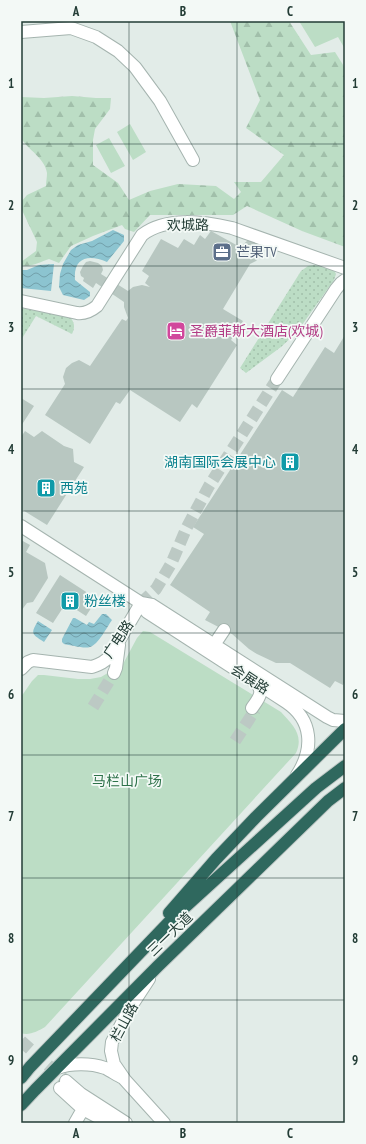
<svg xmlns="http://www.w3.org/2000/svg" width="366" height="1144" viewBox="0 0 366 1144" font-family="'PT Sans Narrow','Noto Sans SC',sans-serif">
<style>
.grass{fill:url(#grass-dots)}
.forest{fill:url(#forest-firs)}
.green{fill:#bcddc5}
.water{fill:url(#water-waves)}
.building{fill:#b8c7c1}
.lines{fill:none;stroke-linecap:round;stroke-linejoin:round}
.minor-tunnel{stroke:#bcc9c4;stroke-width:12;stroke-dasharray:12 6;stroke-linecap:butt}
.minor-casing{stroke:#a5b4af;stroke-width:14}
.highway-casing{stroke:#c1c9c7;stroke-width:14}
.minor{stroke:#fff;stroke-width:12}
.highway{stroke:#2f685e;stroke-width:12}
.grid{fill:none;stroke:#233d36;stroke-width:1;stroke-opacity:0.55}
.labels{text-anchor:middle;dominant-baseline:central;stroke-width:3.5;stroke-linejoin:round;paint-order:stroke}
.street-label{font-size:14px;fill:#233d36;stroke:#f3f9f6}
.service-label{font-size:14px;fill:#4e5e75;stroke:#f3f9f6;text-anchor:start}
.hotel-label{font-size:14px;fill:#b23c85;stroke:#f3f9f6;text-anchor:start}
.culture-label{font-size:14px;fill:#0d838f;stroke:#f3f9f6;text-anchor:start}
.park-label{font-size:14px;fill:#2e724a;stroke:#f3f9f6}
.neatline{fill:none;stroke:#233d36;stroke-width:1.5}
.grid-label{font-size:13px;text-anchor:middle;font-weight:bold;fill:#233d36}
</style>
<defs>
<pattern id="grass-dots" width="8" height="8" patternUnits="userSpaceOnUse"><rect width="8" height="8" fill="#bcddc5"/><path d="M2 2h.1M6 6h.1" fill="none" stroke="#a1bfaa" stroke-width="1.8" stroke-linecap="round"/></pattern>
<pattern id="forest-firs" width="22" height="20" patternUnits="userSpaceOnUse"><rect width="22" height="20" fill="#bcddc5"/><path d="M5 1l3.5 6h-7zM16 11l3.5 6h-7z" fill="#a1bfaa"/></pattern>
<pattern id="water-waves" width="16" height="10" patternUnits="userSpaceOnUse"><rect width="16" height="10" fill="#8cc4d0"/><path d="M0 5q4-4 8 0t8 0" fill="none" stroke="#72a0aa"/></pattern>
</defs>
<rect width="100%" height="100%" fill="#e2ece8"/>
<!-- grass -->
<path class="grass" d="M314,265L334,270L336,274L334,280L297,332L281,347L246,373L240,368L301,271L308,266Z
M21,308L70,317C75,323 75,327 72,334L36,316L21,340Z"/>
<!-- forest -->
<path class="forest" d="M230,21H289L311,55L335,52L345,68V131L343,132L345,136V247L302,231L247,206L233,215H150L134,232L125,229L122,225L93,236L71,246L59,263L49,259C40,262 30,268 21,265V262L36,251L37,242L21,208V202L27,195L46,186C46,182 47,177 47,173C45,158 28,150 21,138V97L44,98L72,96L96,98H111L110,109L95,129L93,140V165L118,183L129,200L150,191L178,184L216,186L234,199L241,192L234,182H261L284,155L246,128L260,100Z"/>
<!-- green -->
<path class="green" d="M299,21H345V49L338,37L315,47Z
M130,124L146,152L133,160L117,132Z
M109,138L125,166L111,173L96,145Z
M143,631L150,632L281,712C293,725 304,735 296,753L45,1027C38,1031 29,1036 21,1033V697L32,681L38,675H44L78,679H90L101,677L123,664L137,638Z"/>
<!-- water -->
<path class="water" d="M113,230L124,235V241L107,262C89,254 73,257 75,280L90,292V296L84,300L63,295L59,287L60,274L63,264L71,250L78,245L92,241Z
M54,264L51,291L21,288V270H27L39,265Z
M102,614H106L112,620C107,627 98,645 90,647C84,649 71,645 64,644L62,642V639L73,618H75L87,625L89,622L94,624Z
M38,621L52,630L44,642C32,634 30,634 38,621Z"/>
<!-- building -->
<path class="building" d="M211,231L240,247L247,241H254L258,244L261,249L262,252L260,257L256,261L250,264L223,309L243,321L231,340L237,345L197,408L192,404L180,422L130,390L120,404L116,402L90,444L45,415L65,384L63,377L66,368L72,363L79,360L90,366L122,319L126,321L128,318L124,307V302L96,283L93,288L83,281L84,278L81,276L80,272L83,266L86,262L90,261L98,263L102,266L103,270L101,274L128,291L133,287L142,285L150,287L145,283L149,276L142,271L161,239L178,248L184,239L194,245L200,235L205,239Z
M345,335V681L343,685L335,681L330,688L290,663H276L257,654L249,649L232,634L205,620L210,612L170,585L204,534L193,527L282,390L293,397L325,347L334,353Z
M21,398L34,406L21,426Z
M25,431L34,437L42,431L64,446L73,449L74,462L84,467L47,525L21,509V437Z
M21,540L30,545L26,552L45,563L48,578L33,602L27,603L21,611Z
M60,575L97,599L86,616L66,603L53,623L36,613Z"/>
<g class="lines">
<!-- minor-tunnel -->
<path class="minor-tunnel" d="M141,603L156,589L171,564L187,527L209,486L277,379
M93,707L114,673
M235,741L255,710
M21,1041L66,1081"/>
<defs>
<path id="minor" d="M21,32L71,28L96,37L118,51L135,67L160,101L193,160
M21,301L77,313C85,314 91,311 97,306L142,235C166,216 205,222 232,228L345,268
M277,379L336,289L341,283L345,280
M21,526L141,603L152,605L327,717L333,720L345,721
M141,603L147,612L286,702C313,720 314,749 297,775
M212,651L214,645L224,630
M21,669L28,662L33,660L92,667C100,664 105,662 110,656L141,603
M114,673L116,668L119,645
M252,708C258,699 265,692 256,682
M149,979L130,1008L112,1042L111,1051L114,1064L125,1080L164,1123
M57,1068C71,1063 91,1063 105,1068C111,1071 117,1075 123,1078
M66,1081L81,1094L126,1123
M60,1088L83,1109L109,1123
M75,1123L83,1109"/>
<path id="highway" d="M169,913L216,859L256,817L345,729
M21,1078L30,1067L174,917L316,788L345,766
M21,1105L35,1090L158,966L328,801L345,788"/>
</defs>
<!-- minor casing -->
<use href="#minor" class="minor-casing"/>
<!-- highway casing -->
<use href="#highway" class="highway-casing"/>
<!-- minor -->
<use href="#minor" class="minor"/>
<!-- highway -->
<use href="#highway" class="highway"/>
</g>
<!-- grid -->
<path class="grid" d="M129,21V1123M237,21V1123M21,144H345M21,266H345M21,389H345M21,511H345M21,633H345M21,755H345M21,878H345M21,1000H345"/>
<!-- icons -->
<defs>
<symbol id="office-square" viewBox="-11 -11 22 22"><rect x="-9" y="-9" width="18" height="18" rx="4" fill="#5c6f8a" stroke="#f3f9f6"/><path d="M-6-3h4V-5.5h4V-3h4V5H-6ZM-1-4.5V-3h2v-1.5ZM-6 0V1H6V0Z" fill="#fff"/></symbol>
<symbol id="hotel-square" viewBox="-11 -11 22 22"><rect x="-9" y="-9" width="18" height="18" rx="4" fill="#d1479c" stroke="#f3f9f6"/><path d="M-6-4.5h1.5V1H6V5H4.5V3h-9V5H-6ZM-4 0a1.8 1.8 0 1 1 3.6 0ZM.5 0V-2.5h3Q6-2.5 6 0Z" fill="#fff"/></symbol>
<symbol id="building-square" viewBox="-11 -11 22 22"><rect x="-9" y="-9" width="18" height="18" rx="4" fill="#0f9aa8" stroke="#f3f9f6"/><path d="M-4-6H4V6H1V3H-1V6H-4ZM-2.5-4.3h1.7v1.8h-1.7ZM.8-4.3h1.7v1.8H.8ZM-2.5-1h1.7V.8h-1.7ZM.8-1h1.7V.8H.8Z" fill="#fff"/></symbol>
</defs>
<g fill-rule="evenodd">
<use href="#office-square" x="211" y="241" width="22" height="22"/>
<use href="#hotel-square" x="165" y="320" width="22" height="22"/>
<use href="#building-square" x="279" y="451" width="22" height="22"/>
<use href="#building-square" x="35" y="477" width="22" height="22"/>
<use href="#building-square" x="59" y="590" width="22" height="22"/>
</g>
<g class="labels">
<!-- street labels -->
<g class="street-label">
<text transform="translate(188 225) rotate(-1)">欢城路</text>
<text transform="translate(118 639) rotate(-56)">广电路</text>
<text transform="translate(250 679) rotate(33)">会展路</text>
<text transform="translate(170 934) rotate(-44)">三一大道</text>
<text transform="translate(124 1022) rotate(-62)">栏山路</text>
</g>
<!-- service labels -->
<g class="service-label">
<text x="236" y="252">芒果TV</text>
</g>
<!-- hotel labels -->
<g class="hotel-label">
<text x="190" y="331">圣爵菲斯大酒店(欢城)</text>
</g>
<!-- culture labels -->
<g class="culture-label">
<text x="276" y="462" text-anchor="end">湖南国际会展中心</text>
<text x="60" y="488">西苑</text>
<text x="84" y="601">粉丝楼</text>
</g>
<!-- park labels -->
<g class="park-label">
<text x="127" y="781">马栏山广场</text>
</g>
</g>
<!-- border -->
<rect width="366" height="1144" fill="none" stroke="#f3f9f6" stroke-width="44"/>
<rect x="22" y="22" width="322" height="1100" class="neatline"/>
<g class="grid-label">
<text x="76" y="16">A</text>
<text x="183" y="16">B</text>
<text x="290" y="16">C</text>
<text x="11" y="88">1</text>
<text x="355" y="88">1</text>
<text x="11" y="210">2</text>
<text x="355" y="210">2</text>
<text x="11" y="332">3</text>
<text x="355" y="332">3</text>
<text x="11" y="454">4</text>
<text x="355" y="454">4</text>
<text x="11" y="577">5</text>
<text x="355" y="577">5</text>
<text x="11" y="699">6</text>
<text x="355" y="699">6</text>
<text x="11" y="821">7</text>
<text x="355" y="821">7</text>
<text x="11" y="943">8</text>
<text x="355" y="943">8</text>
<text x="11" y="1065">9</text>
<text x="355" y="1065">9</text>
<text x="76" y="1138">A</text>
<text x="183" y="1138">B</text>
<text x="290" y="1138">C</text>
</g>
</svg>
